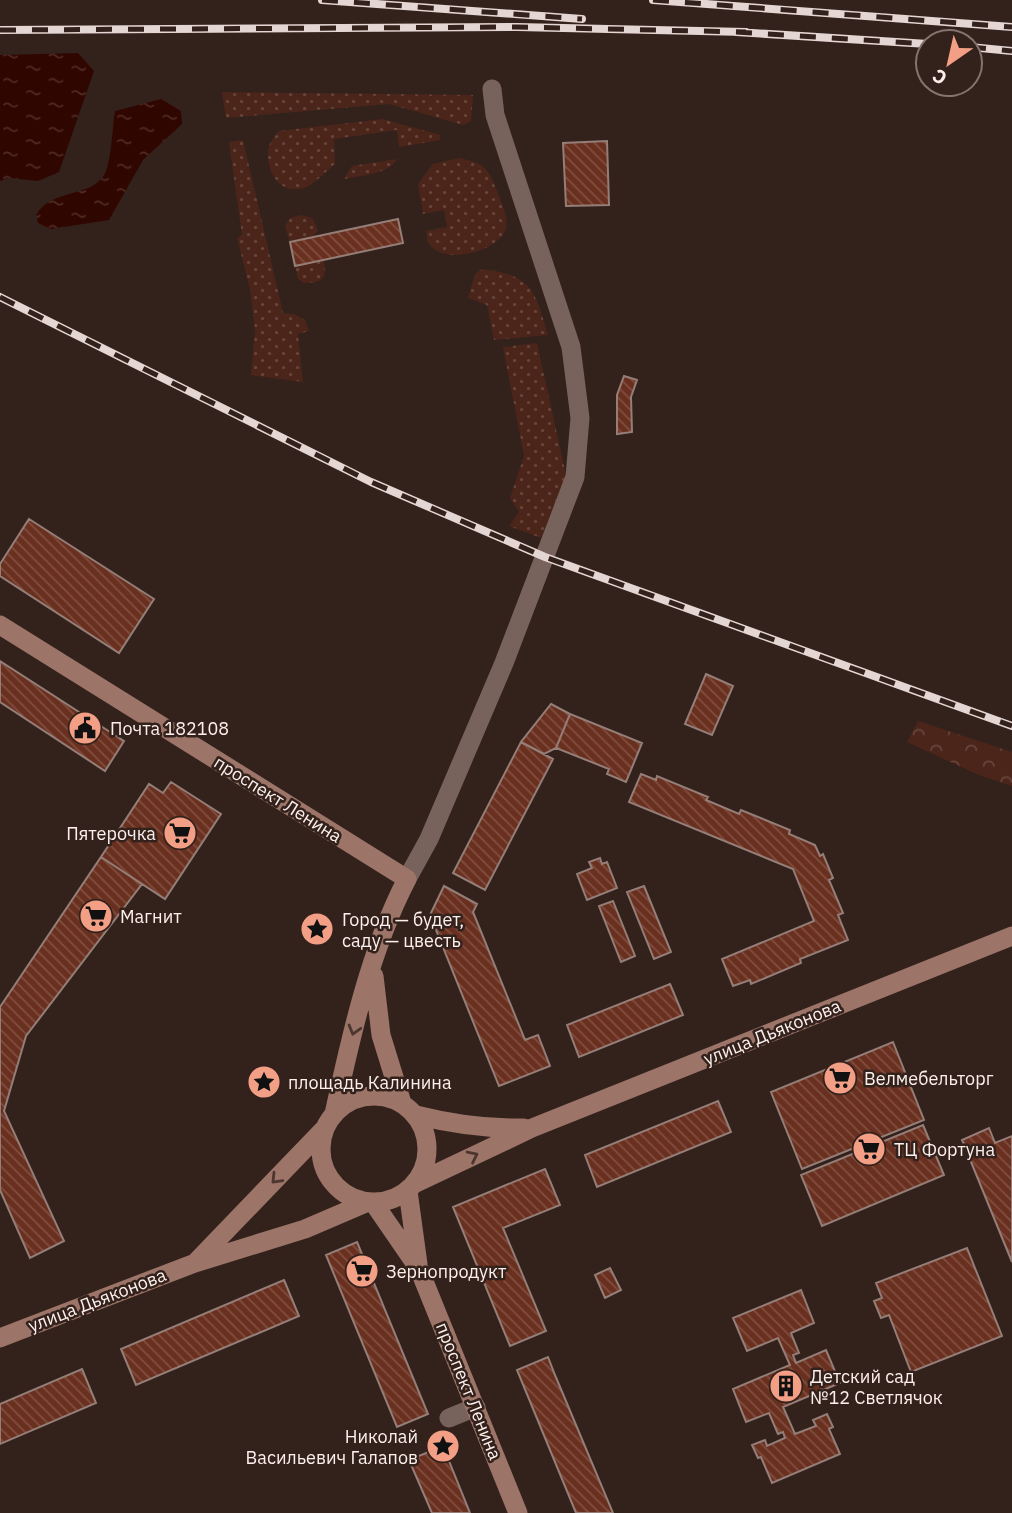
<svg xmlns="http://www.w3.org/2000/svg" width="1012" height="1513" viewBox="0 0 1012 1513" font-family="'IBM Plex Sans',sans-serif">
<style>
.grass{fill:url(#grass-dots)}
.forest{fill:url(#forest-crowns)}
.water{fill:url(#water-ripples)}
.building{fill:url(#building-back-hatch);stroke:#947e77;stroke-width:2}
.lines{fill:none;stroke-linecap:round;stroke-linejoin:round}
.minor{stroke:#78635c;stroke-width:19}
.secondary{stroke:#9c7468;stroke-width:19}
.rail-casing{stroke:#e4d6d2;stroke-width:8}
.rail{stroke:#33211c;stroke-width:5;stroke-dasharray:16;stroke-linecap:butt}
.oneway{stroke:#4d362f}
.labels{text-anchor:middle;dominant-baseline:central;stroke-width:5;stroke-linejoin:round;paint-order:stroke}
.poi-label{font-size:18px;fill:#fdf0ec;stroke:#33211c;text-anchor:start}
.street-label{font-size:18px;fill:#fdf0ec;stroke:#33211c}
</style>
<defs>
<pattern id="grass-dots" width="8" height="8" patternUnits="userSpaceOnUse" patternTransform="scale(1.75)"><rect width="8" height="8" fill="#4c251a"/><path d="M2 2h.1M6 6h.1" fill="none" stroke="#67453b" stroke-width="1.8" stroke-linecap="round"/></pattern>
<pattern id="forest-crowns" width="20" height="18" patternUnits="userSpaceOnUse" patternTransform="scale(1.75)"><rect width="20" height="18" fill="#4c251a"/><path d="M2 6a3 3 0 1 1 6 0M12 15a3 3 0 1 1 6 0" fill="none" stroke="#67453b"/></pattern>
<pattern id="water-ripples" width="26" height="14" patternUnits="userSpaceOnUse" patternTransform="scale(1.75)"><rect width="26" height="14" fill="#300600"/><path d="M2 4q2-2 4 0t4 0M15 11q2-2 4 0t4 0" fill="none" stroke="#4f2b25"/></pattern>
<pattern id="building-back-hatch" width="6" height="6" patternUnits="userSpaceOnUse" patternTransform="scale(1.75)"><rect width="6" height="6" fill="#6a301f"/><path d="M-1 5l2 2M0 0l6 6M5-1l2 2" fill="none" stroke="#804e40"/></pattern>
</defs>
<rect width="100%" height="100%" fill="#33211c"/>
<!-- grass -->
<path class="grass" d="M222,92L473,95L471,121L463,125L389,104L226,118Z
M383,119L440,135V140L399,147L397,130L334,139L335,164C326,171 315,184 304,188C279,195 267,172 268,151C269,143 274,137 279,131Z
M243,140L283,313L294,314L305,320L309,331L298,334L303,382L251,375L255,330L250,289L237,238L242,235L229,142Z
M459,158C485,163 488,168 497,191C501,203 509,216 506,228C500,252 440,267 428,242C426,238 427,234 426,231L447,227L444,210L423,214L418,184L433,164Z
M397,159C388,175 361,175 344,179L352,166Z
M301,215L312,218L318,230L313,237L290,242L285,226L290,218Z
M324,260C327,279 322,283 304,283L298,279L295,266Z
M482,269C533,275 535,291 548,335L494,340L487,305L468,298L475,274Z
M537,343L566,475L541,538L509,526L519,512L510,498L524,456L503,347Z"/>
<!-- forest -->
<path class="forest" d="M918,721L1012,752V786L979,775L907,742Z"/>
<!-- water -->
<path class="water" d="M78,53L94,71L59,172L38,181L9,178L0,181V55Z
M161,99L181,111L182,124L143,160L109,220L51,229L38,223L36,215C52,187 95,199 106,171C112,153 112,130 115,111Z"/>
<!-- building -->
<path class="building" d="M607,141L609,205L566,206L563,143Z
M398,219L403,243L295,266L290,242Z
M624,376L637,380L631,397L632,432L617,434V395Z
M29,519L154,599L119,653L0,576V564Z
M0,661L124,741L105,771L0,702Z
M706,674L733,686L712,735L685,724Z
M551,704L570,714L556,748L544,754L521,742Z
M570,714L642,743L626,782L607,774L609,769L556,748Z
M521,742L553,759L485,890L453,873Z
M641,774L656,780L657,776L708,797L706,800L739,814L741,810L790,830L789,834L815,845L820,856L823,854L833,878L829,880L843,913L838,915L848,940L800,959L801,963L751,984L750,980L733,986L722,959L814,921L793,869L629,802Z
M171,782L221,814L165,899L101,857L149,784L163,793Z
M101,857L142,884L26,1036L4,1111L64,1241L30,1258L0,1190V1007Z
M600,858L602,864L607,862L617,888L587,900L577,874L592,868L589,862Z
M444,886L477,904L473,912L525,1040L538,1035L550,1066L499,1086L430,915Z
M644,886L671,952L654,959L627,892Z
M613,901L635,956L621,962L599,906Z
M670,984L683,1015L579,1057L567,1025Z
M893,1042L924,1120L802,1169L771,1092Z
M718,1101L731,1132L597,1187L585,1155Z
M923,1125L944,1175L822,1226L801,1175Z
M989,1128L995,1143L1012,1136V1262L962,1140Z
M545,1169L560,1205L503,1228L546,1331L510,1346L453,1207Z
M357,1242L428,1414L397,1427L326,1255Z
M967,1248L1002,1336L911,1372L889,1315L881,1318L874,1301L882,1298L876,1283Z
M610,1268L621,1290L605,1298L595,1275Z
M284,1280L299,1316L136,1385L121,1349Z
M801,1290L814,1323L791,1333L799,1353L793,1355L796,1363L826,1350L840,1383L783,1407L795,1434L816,1426L813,1420L827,1414L833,1427L829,1429L840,1454L772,1483L761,1457L758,1458L752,1445L765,1440L767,1446L785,1438L783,1432L778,1434L769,1413L746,1422L733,1389L790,1365L778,1338L747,1351L733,1318Z
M548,1357L555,1375L613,1513H576L517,1370Z
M82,1369L96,1403L0,1444V1404Z
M443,1446L470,1513H432L409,1460Z"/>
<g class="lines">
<!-- minor -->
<path class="minor" d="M407,879L429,839L504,663L575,477L580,418L571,347L495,115L492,89
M449,1418L476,1407"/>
<!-- secondary -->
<path class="secondary" d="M0,625L407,879C370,950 351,1036 334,1114
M374,976L381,1035L402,1103
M321 1149a53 53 0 1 1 106 0a53 53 0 1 1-106 0Z
M416,1115C452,1124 486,1129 524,1128
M414,1184L532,1128L1012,936
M408,1191L418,1264
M373,1202L419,1269L518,1513
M196,1262L323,1130
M0,1338L195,1263L305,1229L368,1202"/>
<defs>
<path id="rail" d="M322,0L582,19
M653,0L1012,27
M0,30L517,27L746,32
M736,32L928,44
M970,47L1012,51
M0,297L371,482L545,557L1012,726"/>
</defs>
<!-- rail casing -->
<use href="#rail" class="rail-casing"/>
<!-- rail -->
<use href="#rail" class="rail"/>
</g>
<!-- one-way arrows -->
<defs><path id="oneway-chevron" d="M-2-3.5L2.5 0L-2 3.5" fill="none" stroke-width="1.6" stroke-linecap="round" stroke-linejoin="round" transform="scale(1.75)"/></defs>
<g class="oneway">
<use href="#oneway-chevron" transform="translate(354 1030) rotate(106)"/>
<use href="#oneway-chevron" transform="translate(473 1156) rotate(-26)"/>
<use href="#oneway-chevron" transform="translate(276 1179) rotate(134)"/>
</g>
<!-- icons -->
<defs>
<symbol id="civic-disc" viewBox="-11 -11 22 22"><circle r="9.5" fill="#f39f86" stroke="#33211c"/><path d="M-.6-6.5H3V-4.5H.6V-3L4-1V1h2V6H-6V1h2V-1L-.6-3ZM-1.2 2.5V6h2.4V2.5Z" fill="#111"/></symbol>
<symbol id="supermarket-disc" viewBox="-11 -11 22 22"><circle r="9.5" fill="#f39f86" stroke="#33211c"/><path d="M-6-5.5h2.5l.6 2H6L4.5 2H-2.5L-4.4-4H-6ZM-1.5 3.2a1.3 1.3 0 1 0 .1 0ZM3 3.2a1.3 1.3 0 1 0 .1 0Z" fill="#111"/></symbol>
<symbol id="sight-disc" viewBox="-11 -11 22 22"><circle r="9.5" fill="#f39f86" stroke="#33211c"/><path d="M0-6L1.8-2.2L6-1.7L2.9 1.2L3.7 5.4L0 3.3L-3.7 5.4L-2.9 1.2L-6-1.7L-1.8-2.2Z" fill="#111"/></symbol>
<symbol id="building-disc" viewBox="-11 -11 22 22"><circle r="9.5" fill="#f39f86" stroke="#33211c"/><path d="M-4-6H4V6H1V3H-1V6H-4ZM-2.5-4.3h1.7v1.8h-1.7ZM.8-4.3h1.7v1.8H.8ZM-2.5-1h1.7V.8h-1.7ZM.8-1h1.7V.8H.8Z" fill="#111"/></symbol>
</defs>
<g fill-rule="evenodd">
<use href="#civic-disc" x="66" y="709" width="38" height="38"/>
<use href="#supermarket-disc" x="161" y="814" width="38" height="38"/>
<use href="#supermarket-disc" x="77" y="897" width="38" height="38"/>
<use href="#sight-disc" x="298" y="910" width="38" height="38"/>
<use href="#supermarket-disc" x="821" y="1059" width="38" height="38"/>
<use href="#sight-disc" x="245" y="1063" width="38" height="38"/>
<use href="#supermarket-disc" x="850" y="1130" width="38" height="38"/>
<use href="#supermarket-disc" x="343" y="1252" width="38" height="38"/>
<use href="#building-disc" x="767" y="1367" width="38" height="38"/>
<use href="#sight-disc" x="424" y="1427" width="38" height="38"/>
</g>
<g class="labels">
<!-- poi labels -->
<g class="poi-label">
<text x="110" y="728">Почта 182108</text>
<text x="156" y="833" text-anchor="end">Пятерочка</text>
<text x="120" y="916">Магнит</text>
<text x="342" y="919">Город — будет,<tspan x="342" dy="21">саду — цвесть</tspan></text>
<text x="864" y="1078">Велмебельторг</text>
<text x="288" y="1082">площадь Калинина</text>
<text x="894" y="1149">ТЦ Фортуна</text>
<text x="386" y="1271">Зернопродукт</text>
<text x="810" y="1376">Детский сад<tspan x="810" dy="21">№12 Светлячок</tspan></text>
<text x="418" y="1436" text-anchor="end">Николай<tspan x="418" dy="21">Васильевич Галапов</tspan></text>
</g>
<!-- street labels -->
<g class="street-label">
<text transform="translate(278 799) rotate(32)">проспект Ленина</text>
<text transform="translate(772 1032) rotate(-22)">улица Дьяконова</text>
<text transform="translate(97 1300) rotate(-21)">улица Дьяконова</text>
<text transform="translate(469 1391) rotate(68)">проспект Ленина</text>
</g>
</g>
<!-- north arrow -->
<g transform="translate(949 63) rotate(214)"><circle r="33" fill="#33211c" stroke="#84746f" stroke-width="2"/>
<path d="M0-5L12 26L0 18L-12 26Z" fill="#f39f86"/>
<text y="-10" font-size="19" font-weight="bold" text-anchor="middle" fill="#fdf0ec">С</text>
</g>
</svg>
